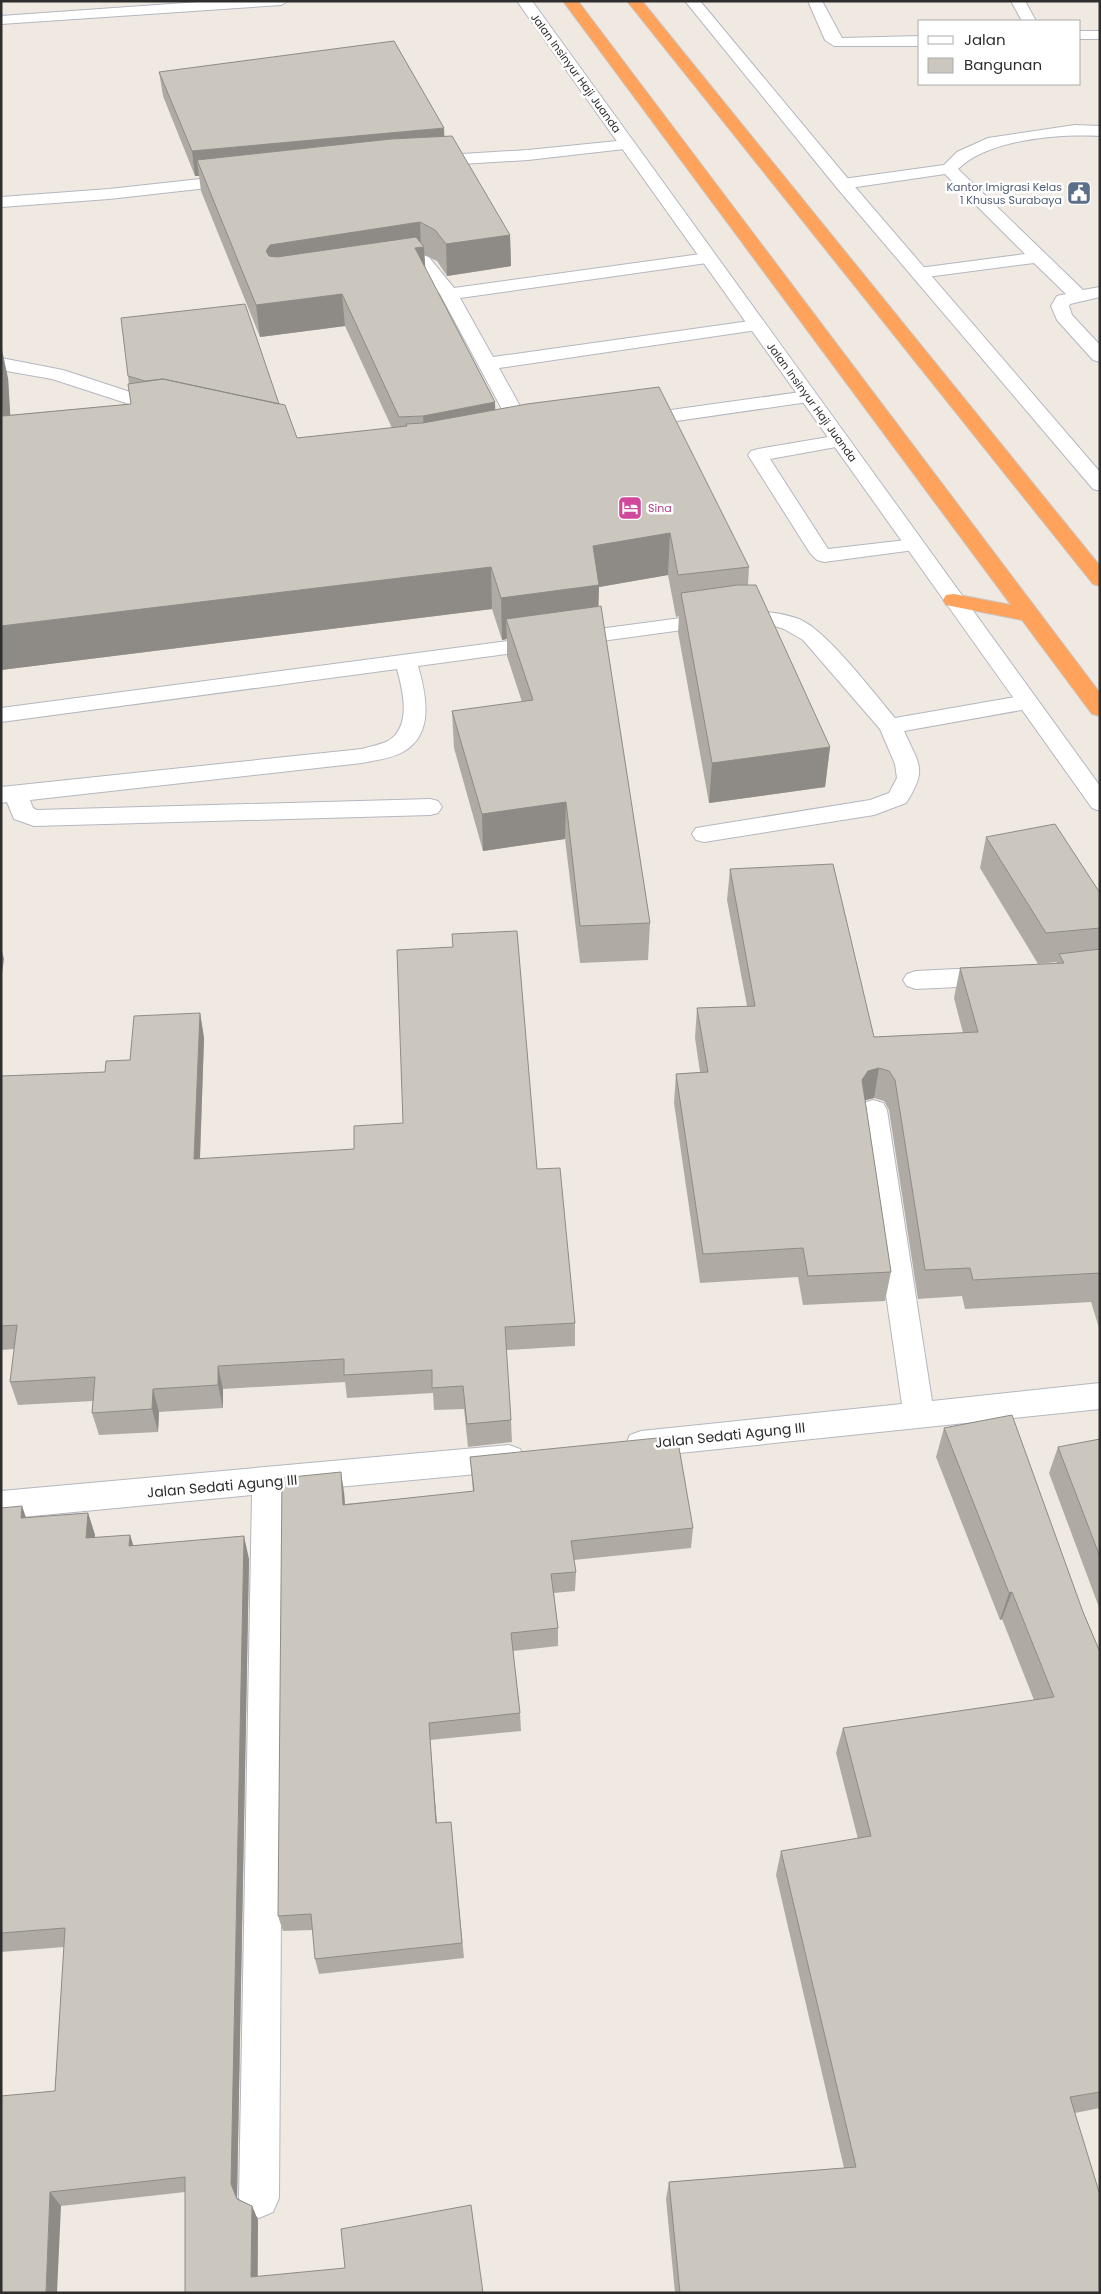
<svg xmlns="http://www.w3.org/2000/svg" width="1101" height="2294" viewBox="0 0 1101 2294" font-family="Poppins,sans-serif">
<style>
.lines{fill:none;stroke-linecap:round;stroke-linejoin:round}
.lane-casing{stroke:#b4b7c1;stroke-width:2}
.street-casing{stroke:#b4b7c1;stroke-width:2}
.secondary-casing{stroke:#b4b7c1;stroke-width:2}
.highway-casing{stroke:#c9c9c9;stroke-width:2}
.lane{fill:#fff;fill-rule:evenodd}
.street{fill:#fff;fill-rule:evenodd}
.secondary{fill:#fff;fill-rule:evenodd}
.highway{fill:#ffa35c;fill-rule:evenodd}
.wall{fill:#afaba4}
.shaded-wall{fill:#8e8b86}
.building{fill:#cbc7bf;stroke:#8e8b86}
.labels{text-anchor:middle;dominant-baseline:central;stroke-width:5;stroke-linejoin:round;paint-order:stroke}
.far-street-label{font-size:11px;fill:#2e2e2e;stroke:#fff}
.far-service-label{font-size:11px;fill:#4e5e75;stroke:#fff;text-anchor:end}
.far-hotel-label{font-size:11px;fill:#b23c85;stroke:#fff;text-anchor:start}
.street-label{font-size:14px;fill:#2e2e2e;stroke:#fff}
</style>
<rect width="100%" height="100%" fill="#efe9e1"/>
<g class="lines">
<defs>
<path id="lane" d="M213,1H288L281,5L1,24V16Z
M808,1H822L842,38L920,36V46H834L825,40Z
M1011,1H1025L1036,21H1022Z
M1080,31H1100V39H1080Z
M1075,125L1100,126V136C1058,134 989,139 958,169L1083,290L1100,287V297L1070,304L1069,306L1072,315L1100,345V362L1093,360L1057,320L1051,306L1057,296L1066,294L1034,263L919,278L913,277L910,273L913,269L919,268L1025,254L945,174L843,189L837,188L835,184L837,180L843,179L944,165L957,152L988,138Z
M627,140L635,145L633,148L528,160L429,166L421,161L429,156L528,150Z
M237,175L243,176L245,180L243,184L109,199L1,207V197L109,189Z
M708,253L714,254L717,258L714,262L460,298L493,357L757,320L763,321L766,325L763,329L757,330L499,368L537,437L534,441H520L517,437L440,294L418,266L388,269L382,268L379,264L382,260C395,257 415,253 428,256L454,288Z
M1,358L63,370L173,406L176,410L173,414L166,416L52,379L1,370Z
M808,391L815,393L818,397L815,401L635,427L628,425L625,421L628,417L635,415Z
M840,435L847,437L850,441L847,445L770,459L828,549L915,539L922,541L925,545L922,549L824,562L817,560L810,553L748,455L751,451L758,449Z
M734,611C756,611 777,611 799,619C826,630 874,693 895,718L1027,695L1035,697L1038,702L1035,707L1027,709L904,731C919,765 928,769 906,803L874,815L704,842L696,840L692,834L696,828L870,800L889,793L897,778L895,764L880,729L803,640L784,629L765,623H734L418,666C426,694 435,734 403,752C391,759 375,760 362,763L30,800L33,808L37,810L430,799L438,801L442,807L438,813L430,815L34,826L14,819L7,802L1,803V787L362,749C371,746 380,745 388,741C412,726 403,691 397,669L1,722V708Z
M997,967L1006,970L1010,976L1006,982L997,985L916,989L907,986L903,980L907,974L916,971Z"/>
<path id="street" d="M873,1100L883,1103L887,1110L932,1401L1100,1383V1409L641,1457L630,1453L626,1444L630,1435L641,1431L902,1404L859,1110L863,1103Z
M509,1445L520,1449L525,1458L520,1467L509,1471L284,1492L279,2198L273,2212L259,2218L245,2212L239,2198L252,1495L1,1519V1491Z"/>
<path id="secondary" d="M517,1H532L1100,786V811L1092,808Z
M685,1H700L849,180L1100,472V491L1093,489L837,188Z"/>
<path id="highway" d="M563,1H578L1100,693V716L1092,714L1022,620L946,605L943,600L946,595L954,594L1011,605Z
M627,1H642L1100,566V586L1093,584Z"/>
</defs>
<!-- lane casing -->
<use href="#lane" class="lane-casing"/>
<!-- street casing -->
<use href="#street" class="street-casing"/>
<!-- secondary casing -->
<use href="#secondary" class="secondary-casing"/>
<!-- highway casing -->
<use href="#highway" class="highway-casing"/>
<!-- lane -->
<use href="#lane" class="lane"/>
<!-- street -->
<use href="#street" class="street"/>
<!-- secondary -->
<use href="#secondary" class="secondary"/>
<!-- highway -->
<use href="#highway" class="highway"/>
</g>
<!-- wall -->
<path class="wall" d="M159,72L444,136L510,235L511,266L447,276L437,261L424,255L425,268L495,410L749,567L748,585L830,747L825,787L709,803L678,632L679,616L676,617L668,575L599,587L598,606L650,923L648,960L580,963L565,839L483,851L454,748L452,711L522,702L507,656V639L502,640L492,609L1,670L8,378L10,415L131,404L128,376L279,404L297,438L392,428L345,326L260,337L201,191L199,176H195L163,96Z
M986,837L1100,893V1331L1091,1302L965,1309L962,1296L918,1299L889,1110L884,1101L874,1098L865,1100L891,1272L885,1301L803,1305L798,1277L700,1283L674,1103L676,1074L700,1072L695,1038L697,1008L747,1006L727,900L730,869L874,1037L963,1033L954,998L960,968L1056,964L1057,962L1038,964L980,868Z
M200,1013L204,1038L200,1159L537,1169L575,1323V1346L506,1350L511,1420L512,1442L468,1447L464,1409L434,1410L433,1393L347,1398L345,1382L223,1389V1408L159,1412L158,1432L99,1435L92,1413L93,1401L18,1405L10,1382L14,1349L1,1350V1076L105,1072L130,1060Z
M944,1428L1083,1612L1100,1652V2108L1075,2113L1100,2293H675L666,2199L669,2182L844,2168L776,1875L781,1851L858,1839L836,1753L843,1728L1034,1700L1002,1619L1000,1620L936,1457Z
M1100,1439V1610L1049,1473L1058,1447Z
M470,1457L693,1528L691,1548L574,1560L576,1572L575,1591L554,1593L558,1628V1646L513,1651L520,1713L521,1731L430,1740L437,1823L451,1822L464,1958L319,1974L315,1959L313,1930L283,1931L278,1916L344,1492L345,1504L473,1492Z
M1,1508L26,1518L88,1513L95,1535V1538L130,1535L133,1545L249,1559L237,2198L238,2199L252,2206L258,2220V2276L185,2293V2192L61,2206L1,2293L55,2091L64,1947L1,1952Z"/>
<!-- shaded-wall -->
<path class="shaded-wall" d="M444,128L445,152L197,160L199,176H195L192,151Z
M420,222L421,248L424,247L426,279L274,276L266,251L270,245Z
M510,235L511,266L447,276L446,244Z
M342,294L345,326L260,337L256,305Z
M1,345L8,378L11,426L1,427Z
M495,402L496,435L425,448L423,416Z
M670,533L668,575L599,587L598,627L506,619L507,639L502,640L501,598L593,546Z
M491,567L492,609L1,670V626Z
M830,747L825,787L709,803L712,763Z
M566,802L565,839L483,851L482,814Z
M1,948L4,959L1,981Z
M200,1013L204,1038L199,1183L194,1159Z
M879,1068L874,1098L862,1101V1080L868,1071Z
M218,1366L223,1389V1408L218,1385Z
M153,1389L159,1412L158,1432L152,1409Z
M341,1472L344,1492L346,1524L343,1505Z
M22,1506L30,1529L21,1518Z
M88,1513L95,1535L94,1561L86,1538Z
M130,1535L137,1557L129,1546Z
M244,1536L249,1559L237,2198L243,2213L231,2184Z
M1012,1592L1002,1619L1000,1620L1009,1593Z
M429,1723L430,1740L438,1840L436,1823Z
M50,2192L61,2206L57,2293H46Z
M252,2206L258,2220L257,2289L251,2277Z"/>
<!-- building -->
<path class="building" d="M394,41L444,128L192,151L159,72Z
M452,136L510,235L446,244L435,230L420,222L270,245L266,251L269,256L277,257L416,237L424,247L415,248L495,402L423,416L399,417L342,294L256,305L197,160L391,139Z
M245,304L279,404L163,379L145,381L128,376L121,318Z
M163,379L285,405L297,438L407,426L406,424L423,423L527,404L659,387L749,567L678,575L670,533L593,546L599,585L501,598L491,567L1,626V401L2,400L3,416L131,404L128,384Z
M737,585H756L830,747L712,763L681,593Z
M601,606L650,923L580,926L566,802L482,814L452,711L533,700L506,619Z
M1055,824L1100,893V928L1046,933L986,837Z
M833,864L874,1037L978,1032L960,968L1064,963L1059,954L1100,949V1273L973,1280L970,1268L925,1270L895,1080L889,1071L879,1068L868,1071L862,1080L891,1272L808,1276L803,1248L703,1254L676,1074L708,1072L697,1008L755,1006L730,869Z
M517,931L537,1169L560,1168L575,1323L505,1327L511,1420L467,1424L463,1386L432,1388V1370L344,1375V1359L218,1366V1385L153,1389L152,1409L92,1413L95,1377L10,1382L17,1325L1,1326V1076L105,1072L106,1061L130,1060L134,1016L200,1013L194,1159L354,1149V1126L403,1123L397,950L453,947L452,934Z
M1012,1415L1083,1612L1100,1652V2092L1070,2097L1100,2195V2293H680L669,2182L856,2167L781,1851L871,1836L843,1728L1054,1697L1012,1592L1009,1593L944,1428Z
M677,1436L693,1528L571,1541L576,1572L551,1574L558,1628L511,1633L520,1713L429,1723L436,1823L451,1822L462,1943L315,1959L311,1914L278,1916L282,1478L341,1472L343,1505L474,1491L470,1457Z
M1100,1439V1557L1058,1447Z
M22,1506L21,1518L88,1513L86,1538L130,1535L129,1546L244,1536L231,2184L237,2199L252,2206L251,2277L345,2268L341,2229L471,2205L483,2293H185V2177L50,2192L46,2293H1V2096L55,2091L65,1928L1,1933V1508Z"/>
<!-- icons -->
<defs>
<symbol id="civic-square" viewBox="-11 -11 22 22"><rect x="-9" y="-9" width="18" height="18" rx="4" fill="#5c6f8a" stroke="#fff"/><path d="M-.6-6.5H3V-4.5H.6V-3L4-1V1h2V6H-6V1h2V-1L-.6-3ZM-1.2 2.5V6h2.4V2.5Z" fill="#fff"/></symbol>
<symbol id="hotel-square" viewBox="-11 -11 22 22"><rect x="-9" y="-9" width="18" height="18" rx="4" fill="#d1479c" stroke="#fff"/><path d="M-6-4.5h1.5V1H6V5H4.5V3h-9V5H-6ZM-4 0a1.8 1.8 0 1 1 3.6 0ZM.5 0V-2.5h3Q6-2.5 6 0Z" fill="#fff"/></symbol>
</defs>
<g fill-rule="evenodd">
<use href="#civic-square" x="1065" y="179" width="28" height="28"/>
<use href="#hotel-square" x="616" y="494" width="28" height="28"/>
</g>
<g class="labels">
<!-- far-street labels -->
<g class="far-street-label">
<text transform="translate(576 73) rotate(54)">Jalan Insinyur Haji Juanda</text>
<text transform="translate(812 402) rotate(54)">Jalan Insinyur Haji Juanda</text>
</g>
<!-- far-service labels -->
<g class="far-service-label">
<text x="1062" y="187">Kantor Imigrasi Kelas<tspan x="1062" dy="13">1 Khusus Surabaya</tspan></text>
</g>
<!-- far-hotel labels -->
<g class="far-hotel-label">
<text x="648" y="508">Sina</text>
</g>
<!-- street labels -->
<g class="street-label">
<text transform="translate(730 1435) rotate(-6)">Jalan Sedati Agung III</text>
<text transform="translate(222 1486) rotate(-5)">Jalan Sedati Agung III</text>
</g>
</g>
<!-- border -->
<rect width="1101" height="2294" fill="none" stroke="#2e2e2e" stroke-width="5"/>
<!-- legend -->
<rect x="918" y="20" width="162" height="65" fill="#ffffff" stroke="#ababab"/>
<rect x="928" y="36" width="25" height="8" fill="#ffffff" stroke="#ababab"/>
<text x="964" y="45" font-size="15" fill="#2e2e2e">Jalan</text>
<rect x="928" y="58" width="25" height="15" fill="#cbc7bf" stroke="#ababab"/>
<text x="964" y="70" font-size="15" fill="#2e2e2e">Bangunan</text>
</svg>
